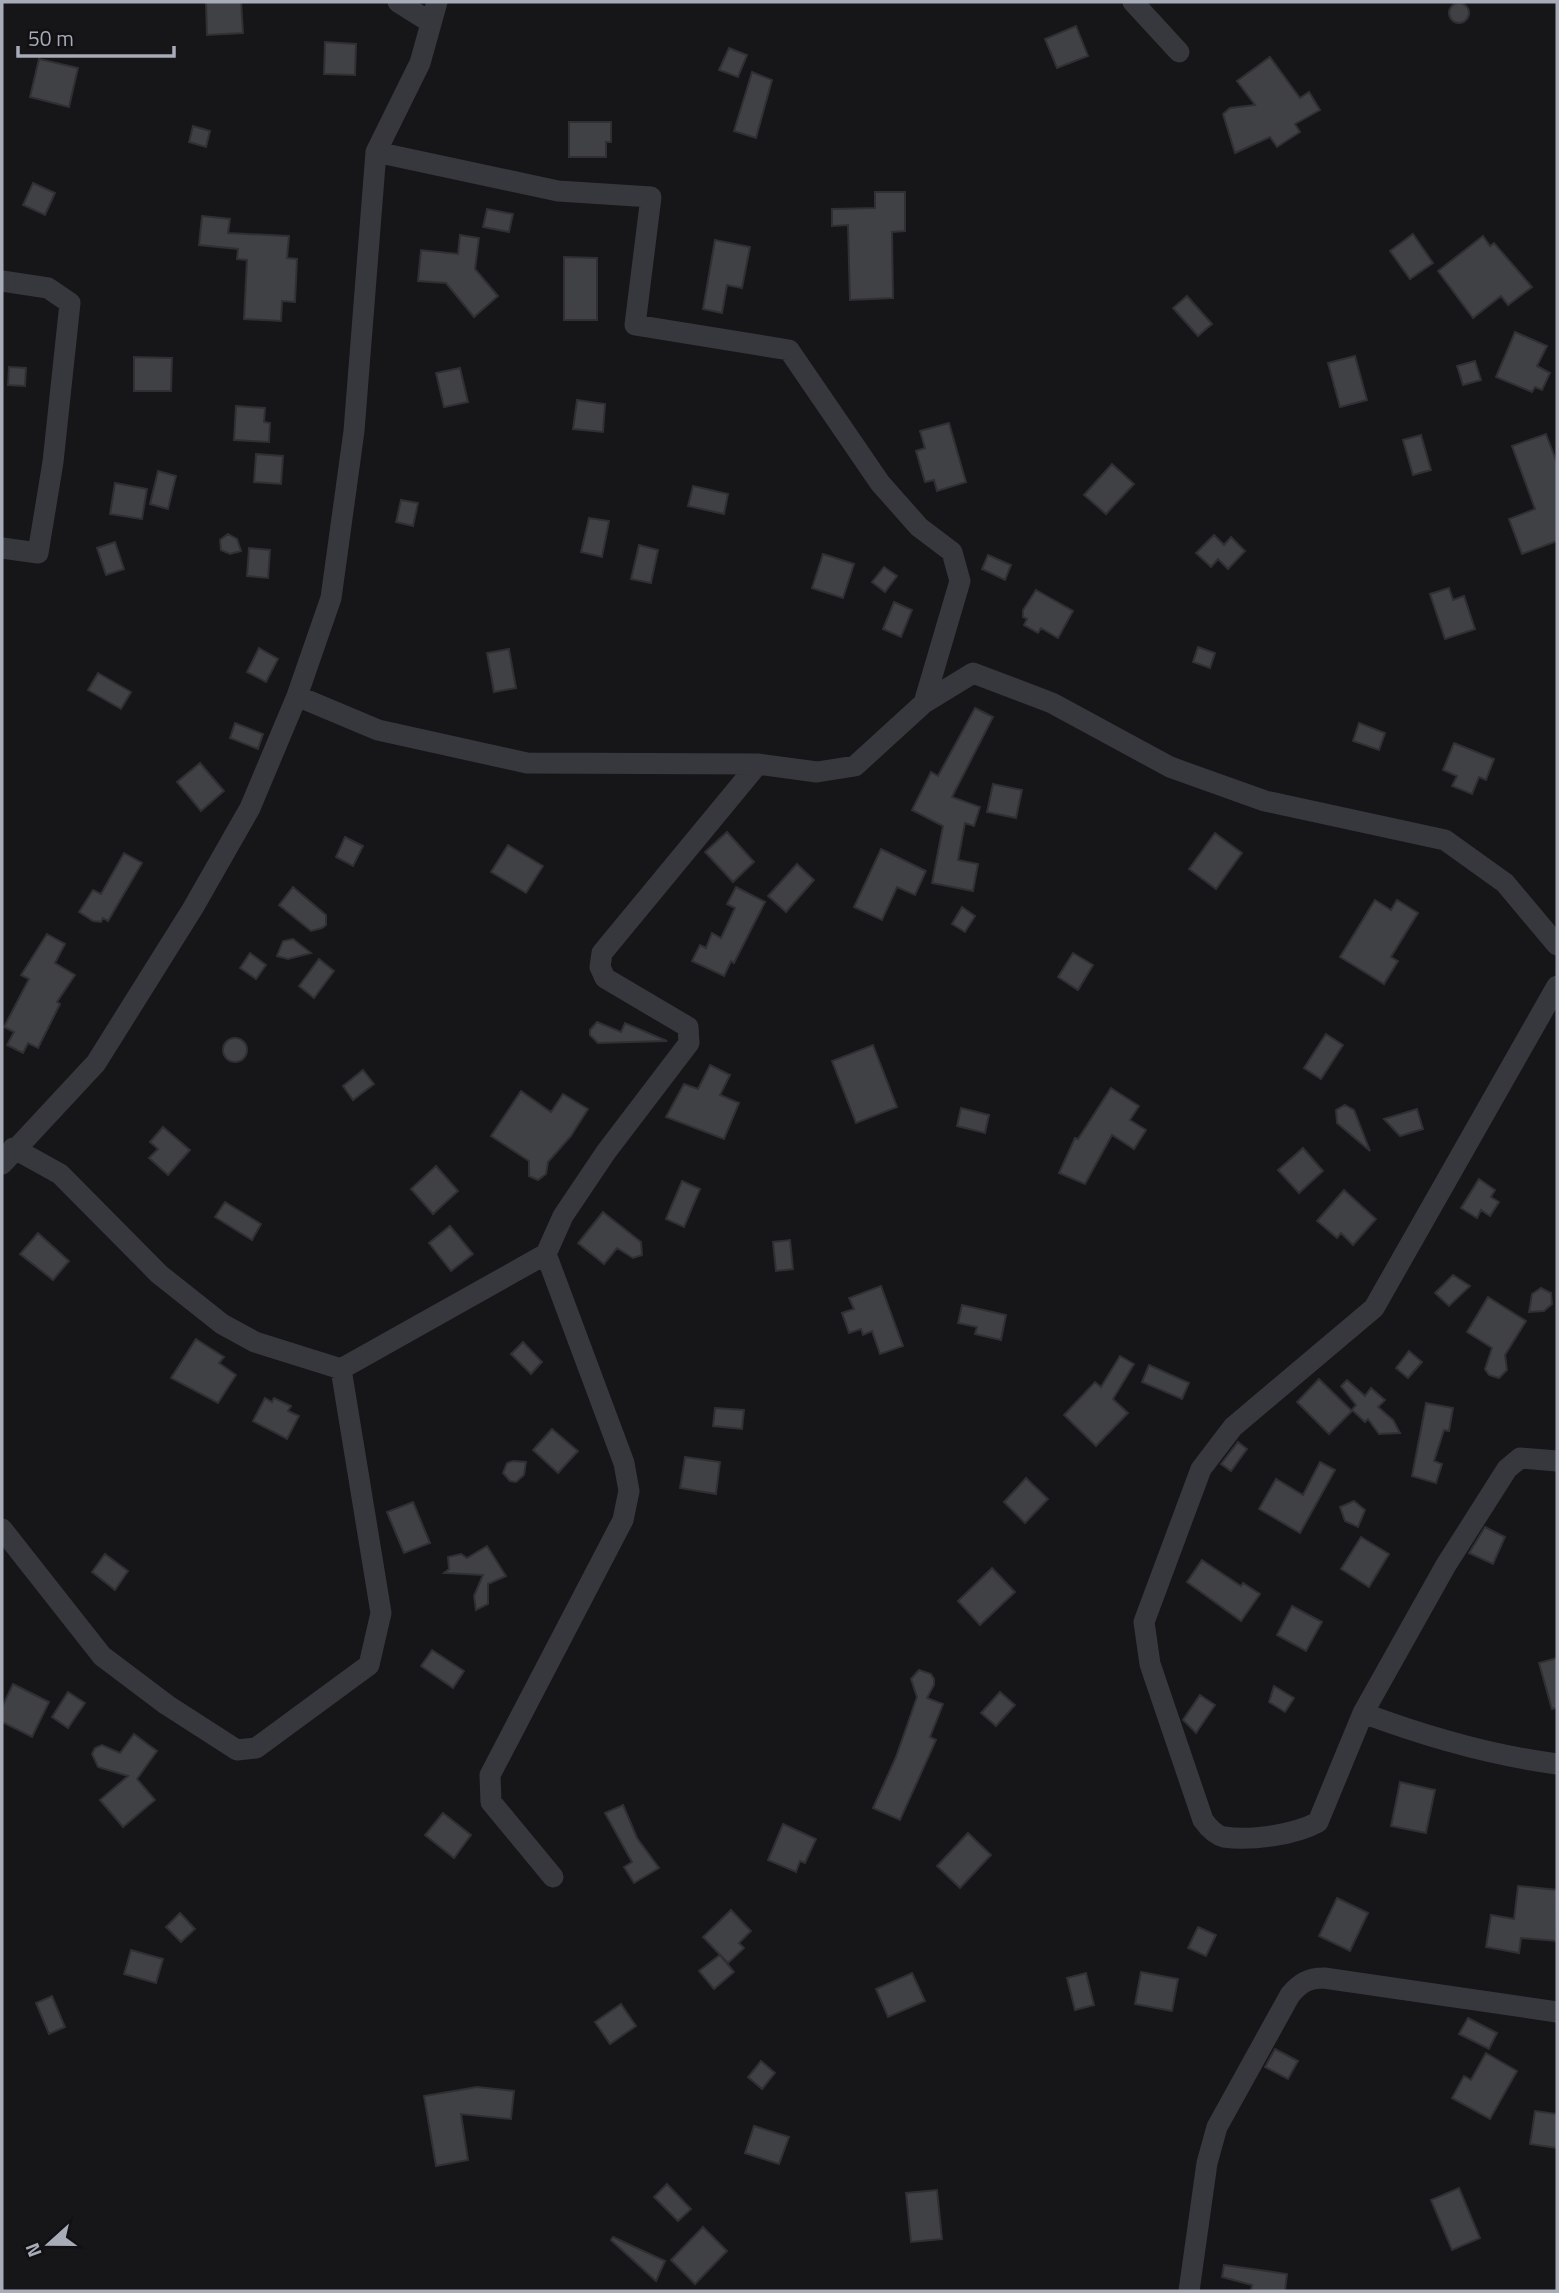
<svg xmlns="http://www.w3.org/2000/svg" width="1559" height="2293" viewBox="0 0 1559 2293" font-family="'Titillium Web',sans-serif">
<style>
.building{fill:#404145;stroke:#303034;stroke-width:2}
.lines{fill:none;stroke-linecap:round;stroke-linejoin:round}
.street{stroke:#37383d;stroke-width:21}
</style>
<rect width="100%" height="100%" fill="#161618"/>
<!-- building -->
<path class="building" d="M206,2H241L243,33L207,35Z
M1449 13a10 10 0 1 1 20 0a10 10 0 1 1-20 0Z
M1076,26L1088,56L1057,68L1045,39Z
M325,42L356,44L355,75L324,74Z
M729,48L747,55L738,77L719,70Z
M1270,57L1300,98L1309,92L1320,110L1295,124L1300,132L1277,147L1270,137L1235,153L1223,114L1230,108L1255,105L1237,81Z
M39,59L78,68L69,107L30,97Z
M752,72L772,80L756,138L734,131Z
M569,122H611V142H606V157H569Z
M193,126L210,131L206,147L189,142Z
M33,183L55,193L45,215L23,205Z
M875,192H905V231L892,232L893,298L850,300L848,225L832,226V209L875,208Z
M487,209L513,214L509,232L483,227Z
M202,216L230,219L228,233L289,236L287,258L297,259L295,302L282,301L281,321L244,319L247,260L237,259L238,249L199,245Z
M1413,234L1433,263L1410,279L1390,251Z
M460,235L479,238L475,269L498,296L474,317L446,283L418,281L421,250L458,254Z
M1483,236L1490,246L1494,243L1532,287L1508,305L1501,296L1473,318L1438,271Z
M715,240L750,247L742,288L727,285L722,313L703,309Z
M564,257L597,258V320H564Z
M1187,296L1212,324L1198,336L1173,308Z
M1515,332L1547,346L1537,366L1550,373L1542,390L1535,387L1532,392L1496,377Z
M1355,356L1367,400L1340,407L1328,363Z
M134,357L172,358L171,391H134Z
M1475,361L1481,380L1463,385L1457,366Z
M9,367L26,368L25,386L8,385Z
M460,368L468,402L444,407L436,373Z
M577,400L605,404L603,432L573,429Z
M236,406L265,408L264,422L270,423L269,442L234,440Z
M949,423L966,482L937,491L934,480L925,482L916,451L925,448L920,431Z
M1546,434L1557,463V541L1522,554L1509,519L1535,509L1512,446Z
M1421,435L1431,470L1413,475L1403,440Z
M256,454L283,456L281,484L254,482Z
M1112,464L1134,484L1106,514L1084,495Z
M158,471L176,476L168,509L150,504Z
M115,483L147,489L142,519L110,514Z
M693,486L728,494L724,514L688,506Z
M401,500L418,503L413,526L396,522Z
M589,518L609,521L602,557L581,552Z
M228,534L237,539L241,551L230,554L221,550L220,540Z
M1214,535L1224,545L1231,537L1245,551L1228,569L1218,559L1211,567L1196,553Z
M115,542L124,569L106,575L97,548Z
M639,545L658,550L651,583L631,579Z
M249,548L270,550L268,578L247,576Z
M823,554L854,564L843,598L812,588Z
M988,555L1011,565L1005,580L982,569Z
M884,567L897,576L885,592L872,582Z
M1449,588L1453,600L1464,596L1475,629L1445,639L1430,594Z
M1036,590L1073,611L1058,638L1041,628L1038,633L1024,625L1027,619L1023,617V610Z
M894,602L912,610L901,637L883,629Z
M1198,647L1215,653L1210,668L1193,662Z
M259,648L278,659L266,682L247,672Z
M509,649L516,688L494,692L487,653Z
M98,673L131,692L121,709L88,690Z
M975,708L993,717L952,797L980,807L974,826L965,823L958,860L978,864L973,891L932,883L943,826L912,810L931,772L938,776Z
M235,723L263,734L258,749L230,738Z
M1359,723L1385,733L1379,750L1353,741Z
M1454,743L1494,759L1486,780L1479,777L1472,794L1452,786L1457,776L1443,770Z
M200,763L224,791L201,811L177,782Z
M993,784L1022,790L1016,818L987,812Z
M727,832L754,862L733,882L705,852Z
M1215,833L1242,853L1216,889L1189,869Z
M345,837L363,846L353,866L336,857Z
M508,845L543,866L526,893L491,872Z
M881,849L926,871L915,895L897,887L882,920L854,907Z
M124,853L142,863L108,921L103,918L101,922L93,921L79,912L93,890L101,894Z
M797,864L814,880L786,912L768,896Z
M293,887L326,915V925L322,928L311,931L279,905Z
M736,887L765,902L734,963L731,961L724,976L692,961L700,945L706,948L712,933L721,938L735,908L727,904Z
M1375,900L1391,910L1397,900L1418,913L1391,957L1398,961L1384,984L1340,957Z
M962,907L975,916L965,932L952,924Z
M47,934L65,944L55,963L75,975L57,1002L60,1004L38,1048L28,1043L23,1053L7,1045L14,1032L4,1027L29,979L21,975Z
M293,939L311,953L288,959L277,956L283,941Z
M250,953L266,965L256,979L240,968Z
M1073,953L1093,965L1078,990L1058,977Z
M319,959L334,971L314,998L299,986Z
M597,1022L621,1032L625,1023L667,1041L598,1043L590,1035V1030Z
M1326,1034L1343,1045L1321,1079L1304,1068Z
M223 1050a12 12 0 1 1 24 0a12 12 0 1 1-24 0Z
M873,1045L897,1107L856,1123L832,1061Z
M710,1065L730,1075L720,1095L739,1103L724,1139L666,1117L684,1084L698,1089Z
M363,1070L374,1084L353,1100L343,1086Z
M1111,1088L1139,1106L1130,1120L1146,1130L1134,1149L1112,1135L1085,1184L1059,1173L1075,1138L1078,1139Z
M521,1091L551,1112L563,1094L588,1109L571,1136L548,1162L546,1174L538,1180L529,1176V1161L491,1136Z
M1345,1105L1354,1110L1370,1151L1337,1123L1336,1110Z
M961,1108L989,1115L985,1133L957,1126Z
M1417,1109L1423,1129L1400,1136L1384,1119Z
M163,1127L190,1150L168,1175L149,1158L158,1149L150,1142Z
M1303,1148L1323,1171L1299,1193L1278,1170Z
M436,1166L458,1191L433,1214L411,1189Z
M1479,1179L1495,1190L1491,1197L1499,1202L1490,1216L1481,1210L1477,1218L1461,1208Z
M682,1181L700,1189L684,1227L666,1219Z
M1344,1190L1376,1219L1353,1245L1341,1233L1337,1238L1317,1221Z
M225,1202L261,1224L252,1240L215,1217Z
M603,1212L641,1242L642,1255L633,1258L617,1248L604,1264L578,1243Z
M450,1226L473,1254L451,1271L429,1243Z
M38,1233L69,1261L53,1280L20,1254Z
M790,1240L793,1269L776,1271L773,1242Z
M1453,1275L1470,1286L1449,1306L1435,1293Z
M881,1286L903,1346L880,1354L872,1331L863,1335L861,1329L849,1333L842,1313L854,1309L849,1298Z
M1541,1288L1551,1293L1552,1304L1544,1311L1529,1312L1532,1294Z
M1488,1297L1526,1321L1505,1355L1507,1370L1499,1378L1489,1375L1485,1369L1492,1348L1467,1332Z
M962,1305L1006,1315L1001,1340L975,1334L977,1327L958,1323Z
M196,1339L224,1357L219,1363L236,1375L218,1403L171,1378Z
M523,1342L542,1362L531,1374L511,1354Z
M1409,1351L1422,1362L1408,1378L1396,1368Z
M1120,1356L1134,1364L1113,1399L1128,1413L1096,1446L1064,1415L1095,1382L1101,1387Z
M1149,1365L1189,1383L1182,1399L1142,1382Z
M1319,1379L1352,1411L1329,1434L1297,1402Z
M1347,1380L1365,1396L1371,1388L1385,1400L1378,1407L1393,1420L1400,1433L1379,1434L1368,1419L1365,1422L1352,1410L1356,1405L1341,1386Z
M265,1398L272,1402L274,1398L291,1406L288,1411L299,1416L287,1439L253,1421Z
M1426,1403L1453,1408L1449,1431L1444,1430L1434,1461L1442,1464L1436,1483L1412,1476Z
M715,1408L744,1410L742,1429L713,1426Z
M552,1429L578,1451L558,1473L533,1450Z
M1238,1442L1247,1449L1231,1471L1221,1464Z
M685,1457L720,1462L716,1494L680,1488Z
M513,1461L526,1462L524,1475L516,1482L510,1481L503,1473L507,1463Z
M1320,1462L1335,1470L1300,1533L1259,1509L1276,1479L1303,1495Z
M1026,1478L1048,1499L1025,1523L1004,1502Z
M1354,1501L1365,1510L1358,1527L1345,1521L1340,1507Z
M413,1502L430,1543L404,1553L387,1512Z
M1485,1527L1505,1537L1493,1564L1469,1553Z
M1361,1537L1389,1554L1369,1587L1341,1569Z
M487,1546L506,1576L488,1584V1604L476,1610L474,1596L483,1575L444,1573L449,1569L448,1557L461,1554L467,1558Z
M105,1554L128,1571L115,1590L92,1572Z
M1202,1560L1241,1586L1243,1583L1260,1594L1241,1621L1187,1582Z
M992,1568L1015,1592L980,1625L958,1601Z
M1292,1606L1322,1622L1306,1651L1277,1635Z
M432,1650L464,1671L453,1688L421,1666Z
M1557,1658V1708L1552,1709L1539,1663Z
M919,1670L931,1674L934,1679V1685L927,1698L943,1704L930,1737L936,1740L900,1820L873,1808L896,1757L917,1697L911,1679Z
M13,1684L49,1702L32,1737L2,1722V1707Z
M1274,1686L1294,1698L1285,1712L1269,1702Z
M68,1692L85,1703L68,1728L52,1717Z
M1000,1692L1015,1705L996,1726L981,1713Z
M1200,1695L1215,1705L1196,1733L1183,1720Z
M134,1734L157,1751L137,1779L155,1800L123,1827L100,1800L128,1776L98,1767L92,1754L95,1748L102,1745L120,1753Z
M1400,1782L1435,1790L1426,1833L1391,1826Z
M623,1805L637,1838L659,1868L634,1883L624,1867L632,1862L605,1813Z
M443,1813L471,1835L454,1858L425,1835Z
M783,1824L816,1839L805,1863L800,1861L796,1872L768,1860Z
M968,1833L991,1855L960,1888L937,1866Z
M1518,1886L1557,1890L1556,1941L1521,1938L1519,1953L1486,1947L1491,1915L1514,1919Z
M1337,1898L1368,1913L1350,1951L1319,1936Z
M731,1910L751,1931L739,1943L744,1948L728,1963L703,1937Z
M180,1913L195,1929L181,1942L166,1927Z
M1198,1927L1216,1935L1206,1956L1188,1948Z
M131,1950L163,1959L156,1983L124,1974Z
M720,1955L734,1972L714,1989L699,1971Z
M1141,1972L1178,1979L1172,2011L1135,2004Z
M912,1973L925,2001L888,2017L876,1989Z
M1086,1973L1094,2005L1075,2010L1067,1978Z
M52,1996L65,2027L49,2034L36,2003Z
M621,2004L636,2026L610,2044L595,2022Z
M1468,2018L1497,2033L1489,2049L1459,2034Z
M1275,2049L1298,2061L1288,2079L1265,2067Z
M1486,2053L1517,2071L1490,2119L1452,2098L1464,2076L1471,2080Z
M761,2061L775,2073L762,2089L748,2077Z
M477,2087L514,2091L511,2119L461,2114L468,2160L436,2166L424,2096Z
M1535,2111L1557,2114V2148L1530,2144Z
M754,2126L789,2137L779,2164L745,2153Z
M667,2184L691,2209L678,2221L654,2197Z
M1459,2188L1480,2238L1452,2250L1431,2200Z
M937,2190L942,2239L911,2242L906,2193Z
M703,2227L727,2251L695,2284L671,2260Z
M613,2237L665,2261L656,2281L611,2240Z
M1224,2265L1287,2274L1285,2291H1251L1252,2285L1222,2277Z"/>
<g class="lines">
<!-- street -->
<path class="street" d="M398,2L430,22
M1133,2L1179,52
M376,152L558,191L651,197L635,325L789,350L880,483L919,527L952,552L960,581L924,703
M2,281L48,288L70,303L53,462L38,553L2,548
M297,696L378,730L527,763L758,764L817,772L855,766L924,703L973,673L1052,703L1170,767L1265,801L1445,840L1505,883L1557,945
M1557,986L1374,1308L1233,1427L1201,1469L1144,1622L1150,1664L1203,1820C1208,1827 1215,1835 1224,1837C1250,1841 1295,1835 1318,1822L1363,1713L1446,1565L1507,1469L1520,1458L1557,1461
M13,1148L60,1174L159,1274L222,1324L255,1342L341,1369L546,1254L563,1216L606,1152L689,1043L688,1027L605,978L600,967L602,953L758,764
M2,1164L96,1063L193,908L250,808L297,696L331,598L354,431L376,152L420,63L437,2
M546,1254L624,1463L629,1491L623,1520L490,1775L491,1802L553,1877
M2,1529L102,1656L167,1705L237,1750L256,1748L369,1665L381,1613L341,1369
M1363,1713C1427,1737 1489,1755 1557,1764
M1189,2291L1207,2163L1217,2127L1290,1995C1300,1983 1308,1978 1324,1978L1557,2012"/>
</g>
<!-- border -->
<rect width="1559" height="2293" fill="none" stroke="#a8acb8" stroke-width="7"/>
<!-- north arrow -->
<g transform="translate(49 2244) rotate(249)" stroke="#111113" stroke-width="5" paint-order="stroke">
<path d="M0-5L12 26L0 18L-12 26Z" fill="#a8acb8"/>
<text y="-10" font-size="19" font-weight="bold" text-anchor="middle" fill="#a8acb8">N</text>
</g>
<!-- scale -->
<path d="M18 46v10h156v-10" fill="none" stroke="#a8acb8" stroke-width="3.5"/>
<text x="28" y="46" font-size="21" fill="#a8acb8" stroke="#111113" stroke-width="5" paint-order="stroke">50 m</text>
</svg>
